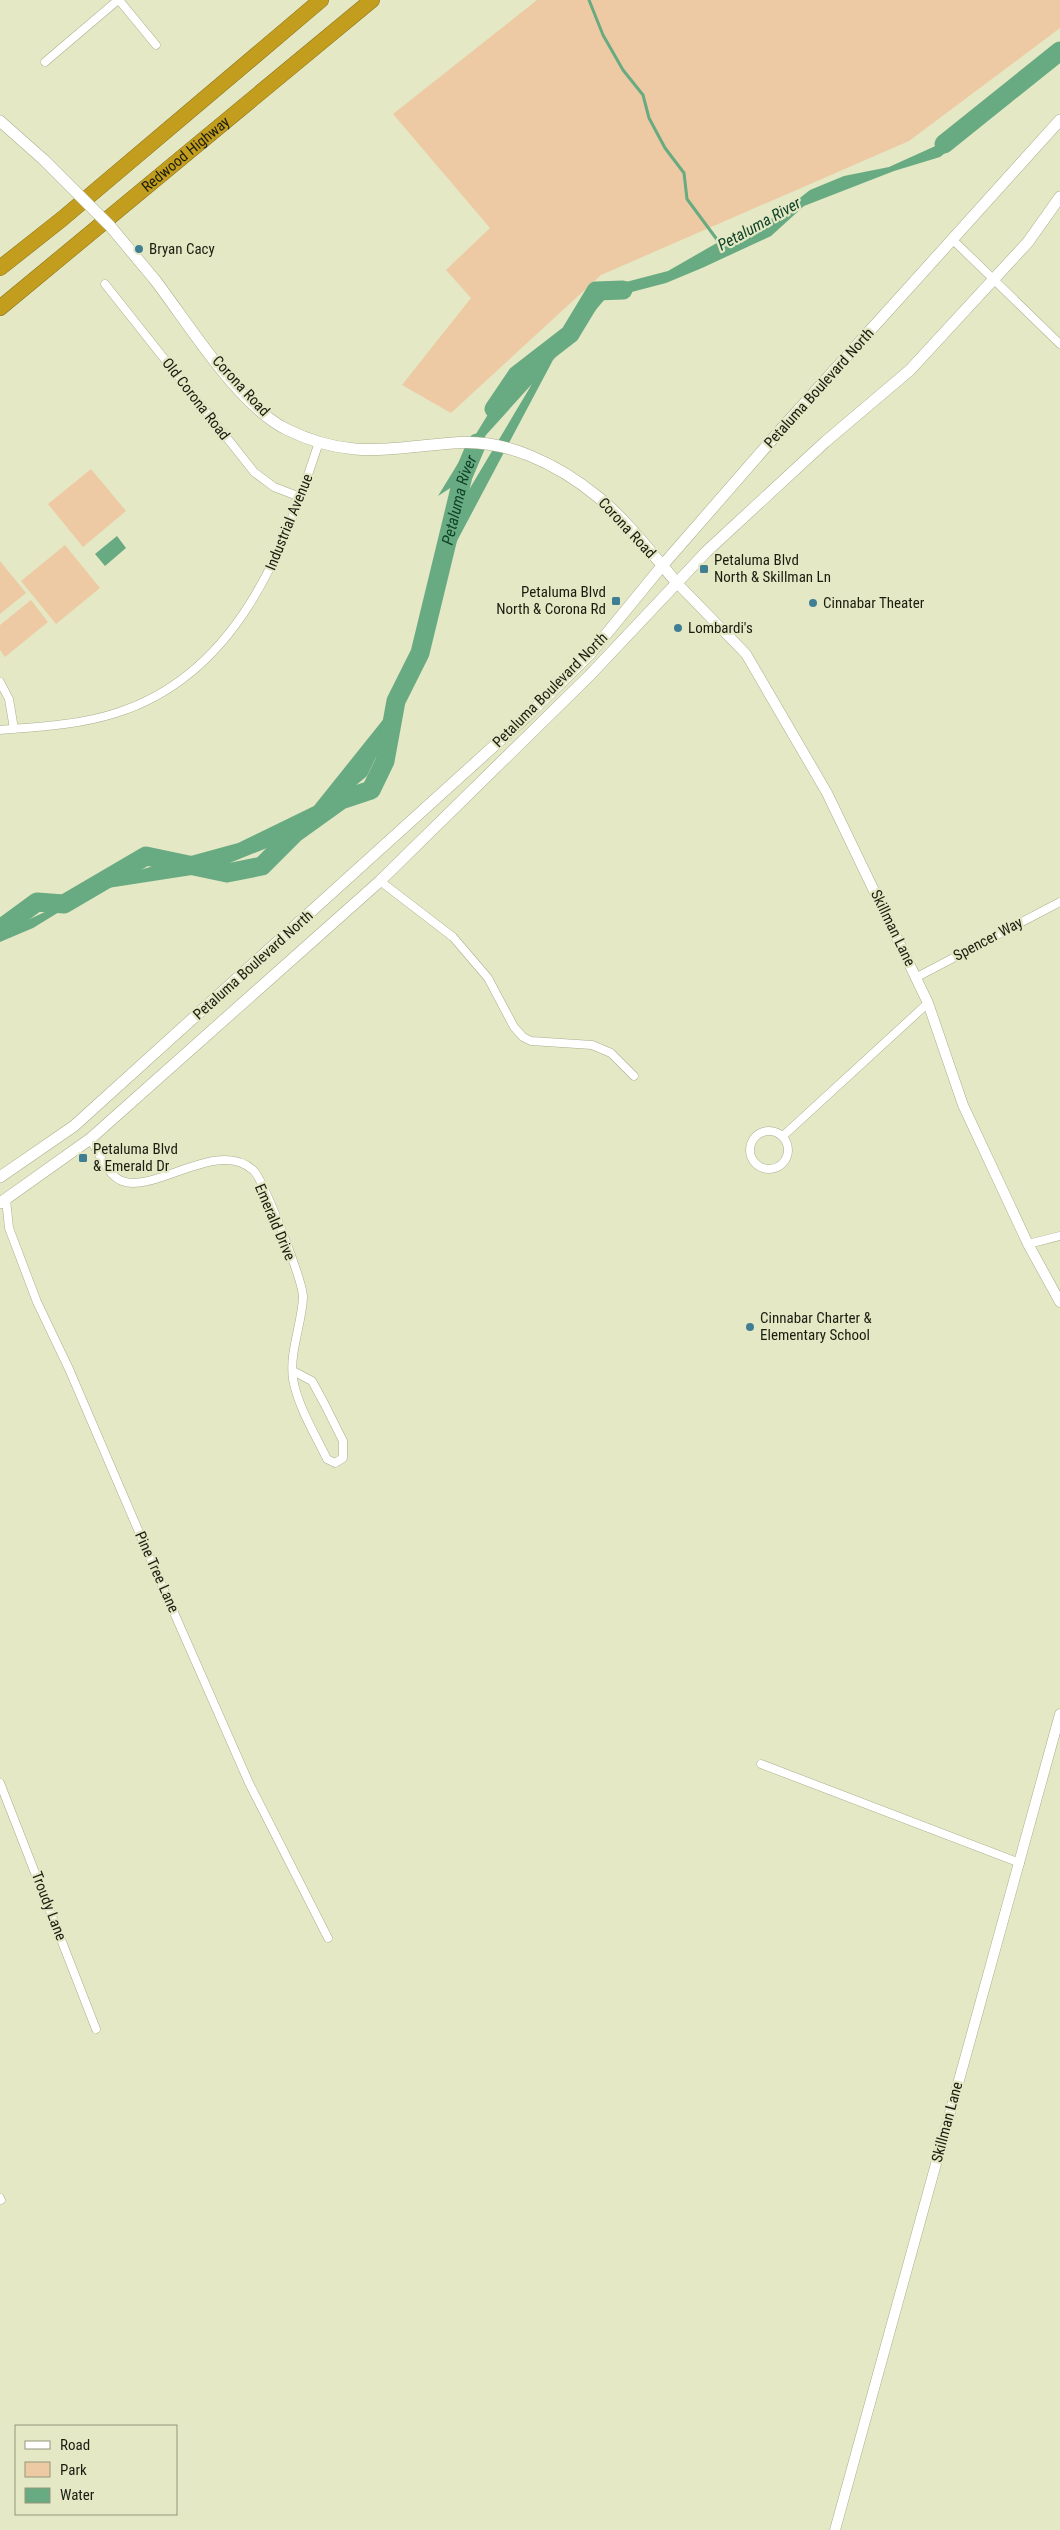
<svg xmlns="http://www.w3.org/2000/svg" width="1060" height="2530" viewBox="0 0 1060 2530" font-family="'Roboto Condensed',sans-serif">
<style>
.green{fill:#edcaa3}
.water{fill:#68aa81}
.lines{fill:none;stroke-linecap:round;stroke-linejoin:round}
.stream{stroke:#68aa81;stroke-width:3}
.river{stroke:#68aa81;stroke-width:19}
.minor-casing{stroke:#aaae8c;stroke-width:9}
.tertiary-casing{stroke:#aaae8c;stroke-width:11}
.secondary-casing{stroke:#aaae8c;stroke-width:12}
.motorway-casing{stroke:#887119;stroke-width:16}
.minor{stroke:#fff;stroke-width:8}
.tertiary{stroke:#fff;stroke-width:10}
.secondary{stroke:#fff;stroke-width:11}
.motorway{stroke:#c39e1e;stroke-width:15}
.secondary-bridge-casing{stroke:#aaae8c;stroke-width:12;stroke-linecap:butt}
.secondary-bridge{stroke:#fff;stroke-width:11}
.poi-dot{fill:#407f93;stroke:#e4e8c5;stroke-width:2}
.labels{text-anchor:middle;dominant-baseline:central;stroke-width:4.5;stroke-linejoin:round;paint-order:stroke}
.street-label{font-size:15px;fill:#1b1d10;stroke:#e4e8c5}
.poi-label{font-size:15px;fill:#1b1d10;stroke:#e4e8c5;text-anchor:start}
.water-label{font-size:16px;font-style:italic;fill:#0f4328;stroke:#e4e8c5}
</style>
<rect width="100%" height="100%" fill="#e4e8c5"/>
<!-- green -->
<path class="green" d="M537,0H1060V28L909,141L601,275L451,413L402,385L471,298L446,270L490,228L393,114Z
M91,469L126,511L83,547L48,504Z
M65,545L100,588L56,624L21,581Z
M0,561L26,593L0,614Z
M31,600L48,622L5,657L0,650V625Z"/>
<!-- water -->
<path class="water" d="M1060,51V58L1052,65L1036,70L1010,103L940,157L894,171L804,206L771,236L702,268L666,283L605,299L553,360L440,573L406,695L367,776L294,837L205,873L95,890L33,928L0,942V933L49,910L81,886L238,843L314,806L390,711L417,641L448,525L532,384L486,435L455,485L438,496L498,398L553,348L599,289L668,271L715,244L777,216L810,190L844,176L889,167L942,143L1004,98L1015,78L1041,58H1053Z
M117,536L126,548L105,566L95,554Z"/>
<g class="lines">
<!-- stream -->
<path class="stream" d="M589,0L603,35L623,70L643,95L649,118L665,148L684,173L687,199L721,245"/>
<!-- river -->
<g class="river">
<path d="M944,144L1060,51"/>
<path d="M494,409L517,375L570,334L596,291L623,290"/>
<path id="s1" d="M0,929L37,902L64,904L146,856L227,873L262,866L295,833L341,800L371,790L385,761L396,701L420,653L463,476L477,443"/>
</g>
<defs>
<path id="minor" d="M119,0L156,45
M45,62L118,0
M952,239L1060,344
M105,284L254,472L274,487L300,497
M0,682L9,699L14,729
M0,730C38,727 79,725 116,713C237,675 283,552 319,442
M380,881L453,937L488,978L514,1027L523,1037L531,1041L592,1045L611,1053L634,1076
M917,977L1060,902
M750 1150a19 19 0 1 1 38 0a19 19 0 1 1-38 0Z
M783,1136L928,1003
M90,1139C98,1151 108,1176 122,1181C154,1194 218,1138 253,1170C264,1180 303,1282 303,1297C302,1324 289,1352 293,1379C298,1407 315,1434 327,1459L335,1463L343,1458V1441L324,1403L312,1381L293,1371
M6,1199L9,1228L37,1302L69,1369L157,1574L249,1783L328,1938
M1028,1244L1060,1236
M761,1764L1020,1863
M0,1783L96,2029
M0,2198L1,2200"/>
<path id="tertiary" d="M677,583L746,654L827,793L928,1003L963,1105L1028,1244L1060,1302
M835,2530L1060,1714"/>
<path id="secondary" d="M0,121L44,160
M155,280C188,323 238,405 286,429C348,460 388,448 453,443C505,438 558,464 598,497C628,521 652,554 677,583
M0,1177L74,1126L526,717L590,654L662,566L784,426L1060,120
M0,1203L90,1139L380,881L590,675L707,551L825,442L910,370L1028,242L1060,197"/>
<g id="motorway">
<path d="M0,268L62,219L321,0"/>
<path id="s2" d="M0,308L372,0"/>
</g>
</defs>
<!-- minor casing -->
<use href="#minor" class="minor-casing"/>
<!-- tertiary casing -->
<use href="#tertiary" class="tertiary-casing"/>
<!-- secondary casing -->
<use href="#secondary" class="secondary-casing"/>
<!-- motorway casing -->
<use href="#motorway" class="motorway-casing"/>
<!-- minor -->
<use href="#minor" class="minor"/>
<!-- tertiary -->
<use href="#tertiary" class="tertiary"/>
<!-- secondary -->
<use href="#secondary" class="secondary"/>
<!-- motorway -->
<use href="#motorway" class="motorway"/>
<defs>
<path id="secondary-bridge" d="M44,160L110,226L155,280"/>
</defs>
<!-- secondary-bridge casing -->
<use href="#secondary-bridge" class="secondary-bridge-casing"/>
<!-- secondary-bridge -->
<use href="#secondary-bridge" class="secondary-bridge"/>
</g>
<!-- markers -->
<g class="poi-dot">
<circle cx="139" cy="249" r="5"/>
<rect x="699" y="564" width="10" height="10" rx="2.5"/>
<rect x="611" y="596" width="10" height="10" rx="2.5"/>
<circle cx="813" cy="603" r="5"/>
<circle cx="678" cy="628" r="5"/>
<rect x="78" y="1153" width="10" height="10" rx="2.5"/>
<circle cx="750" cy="1327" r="5"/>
</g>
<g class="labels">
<!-- street labels -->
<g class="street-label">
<text stroke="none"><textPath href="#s2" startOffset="241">Redwood Highway</textPath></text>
<text transform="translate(241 386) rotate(47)">Corona Road</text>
<text transform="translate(819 388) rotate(-48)">Petaluma Boulevard North</text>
<text transform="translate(196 399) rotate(52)">Old Corona Road</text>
<text transform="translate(289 522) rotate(-68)">Industrial Avenue</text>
<text transform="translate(627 528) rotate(47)">Corona Road</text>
<text transform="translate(550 690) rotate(-45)">Petaluma Boulevard North</text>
<text transform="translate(893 928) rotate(64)">Skillman Lane</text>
<text transform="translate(988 939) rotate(-28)">Spencer Way</text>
<text transform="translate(253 965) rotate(-42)">Petaluma Boulevard North</text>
<text transform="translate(275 1222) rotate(67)">Emerald Drive</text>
<text transform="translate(157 1572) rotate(66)">Pine Tree Lane</text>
<text transform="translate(49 1906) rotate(69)">Troudy Lane</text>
<text transform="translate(947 2122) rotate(-75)">Skillman Lane</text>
</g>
<!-- poi labels -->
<g class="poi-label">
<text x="149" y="249">Bryan Cacy</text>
<text x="714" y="560">Petaluma Blvd<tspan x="714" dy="17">North &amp; Skillman Ln</tspan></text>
<text x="606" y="592" text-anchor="end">Petaluma Blvd<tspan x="606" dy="17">North &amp; Corona Rd</tspan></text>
<text x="823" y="603">Cinnabar Theater</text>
<text x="688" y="628">Lombardi's</text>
<text x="93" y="1149">Petaluma Blvd<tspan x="93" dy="17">&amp; Emerald Dr</tspan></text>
<text x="760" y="1318">Cinnabar Charter &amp;<tspan x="760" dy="17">Elementary School</tspan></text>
</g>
<!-- water labels -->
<g class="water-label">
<text transform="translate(759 224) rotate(-29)">Petaluma River</text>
<text stroke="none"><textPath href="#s1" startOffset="726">Petaluma River</textPath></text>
</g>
</g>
<!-- legend -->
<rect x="15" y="2425" width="162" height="90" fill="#e4e8c5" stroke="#94977d"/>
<rect x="25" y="2441" width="25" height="8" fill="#ffffff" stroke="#94977d"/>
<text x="60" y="2450" font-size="15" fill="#1b1d10">Road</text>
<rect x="25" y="2462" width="25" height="15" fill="#edcaa3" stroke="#94977d"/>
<text x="60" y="2475" font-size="15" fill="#1b1d10">Park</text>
<rect x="25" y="2488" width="25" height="15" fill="#68aa81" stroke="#94977d"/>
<text x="60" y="2500" font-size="15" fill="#1b1d10">Water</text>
</svg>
